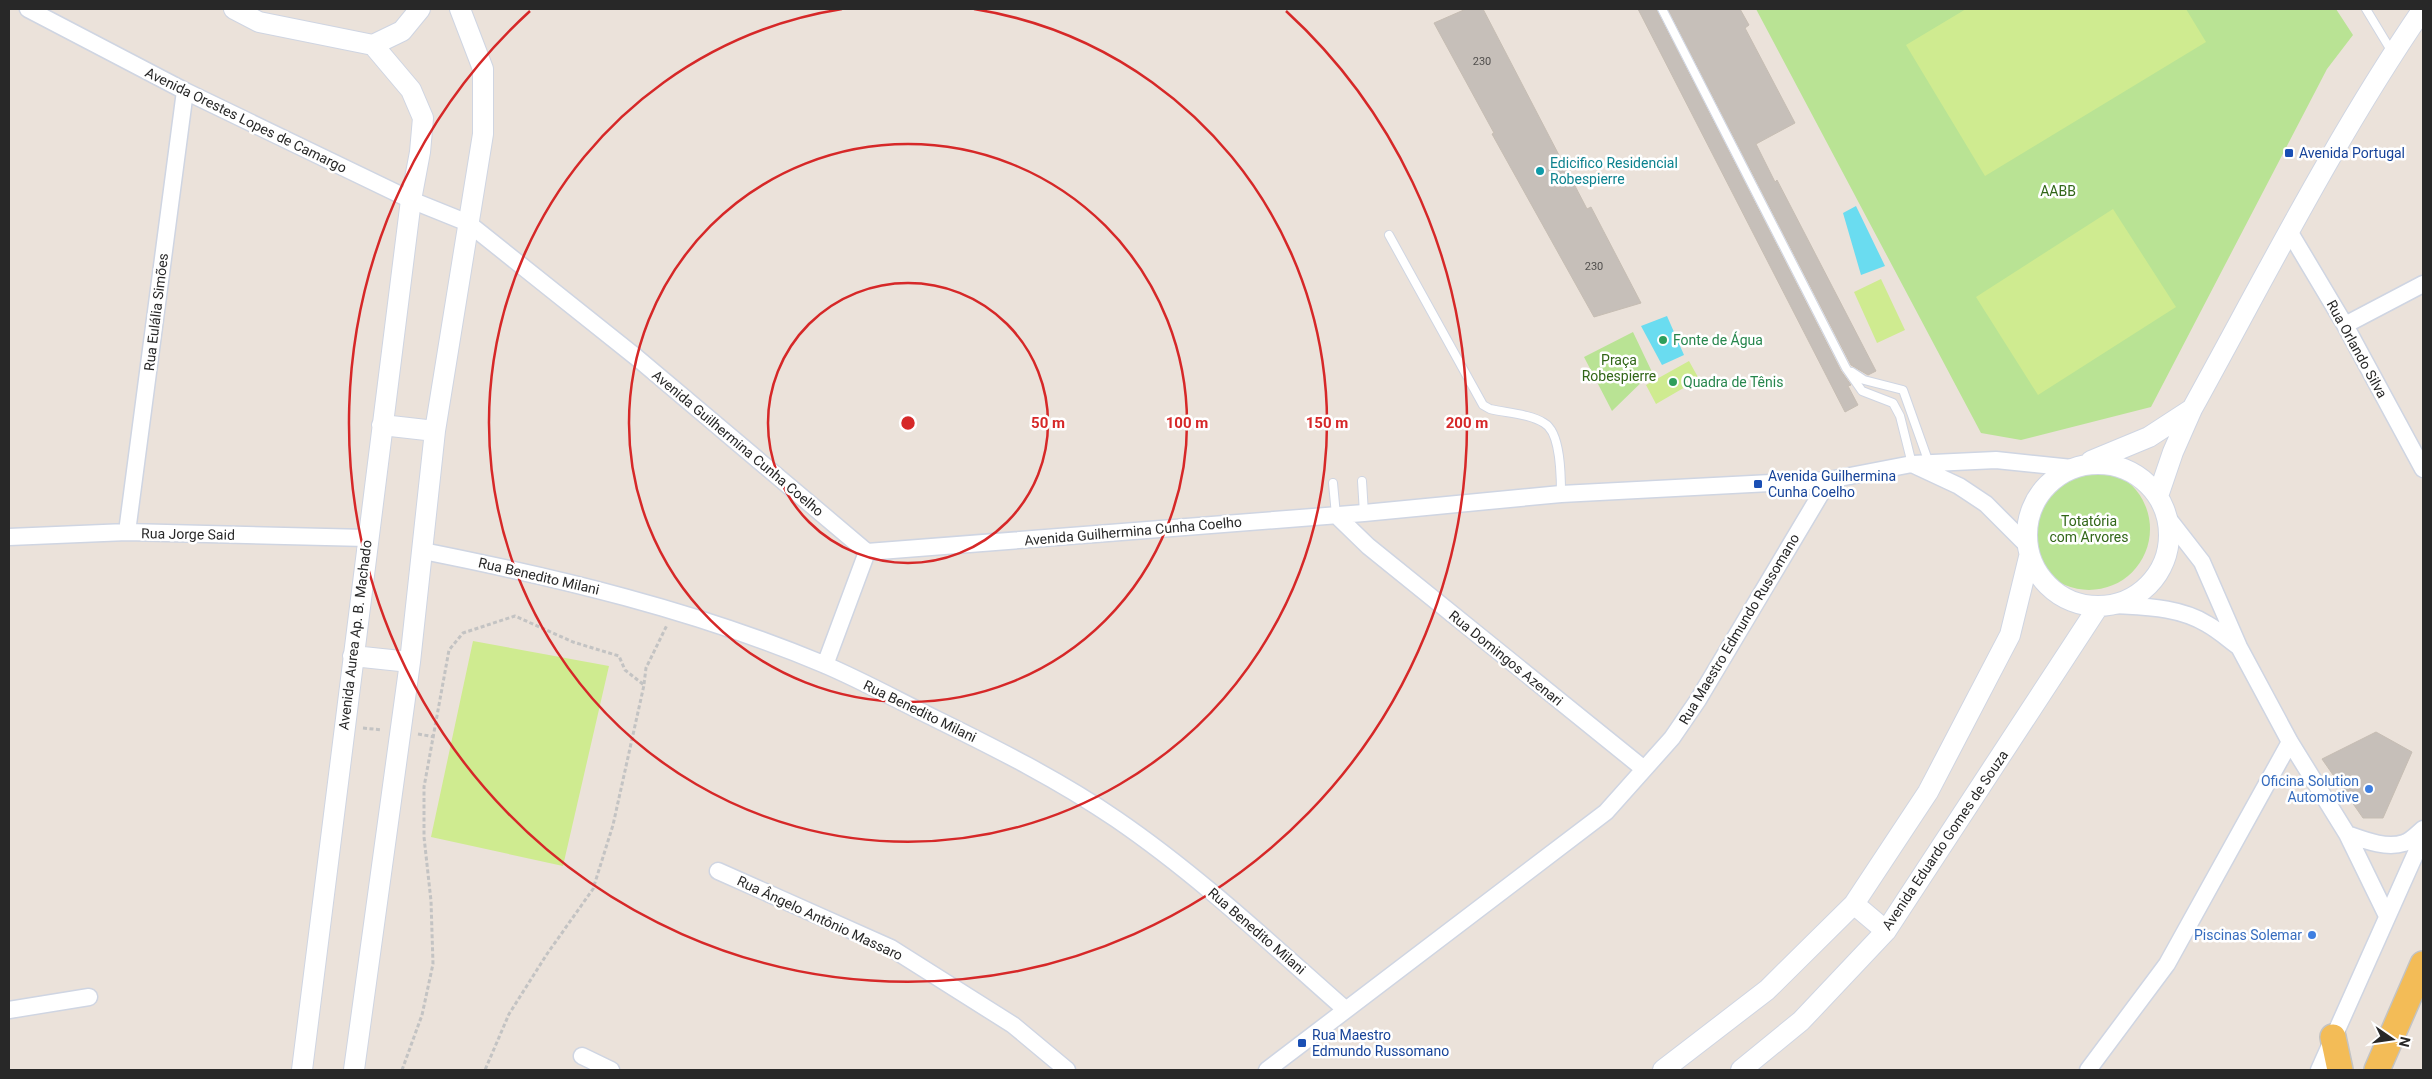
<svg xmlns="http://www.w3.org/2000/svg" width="2432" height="1079" viewBox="0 0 2432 1079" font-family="Roboto,sans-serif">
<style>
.green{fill:#b9e394}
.pitch{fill:#cfeb90}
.water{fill:#6adcf0}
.building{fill:#c6bfb9;stroke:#c6bdb3}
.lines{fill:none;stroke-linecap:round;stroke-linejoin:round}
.service-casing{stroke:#cfd5e2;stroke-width:10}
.minor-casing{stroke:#cfd5e2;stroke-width:19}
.tertiary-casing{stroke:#cfd5e2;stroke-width:22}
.primary-casing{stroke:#c3c3c3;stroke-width:28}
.path{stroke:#c3c3c3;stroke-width:3;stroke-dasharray:4 2.5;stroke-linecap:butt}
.service{stroke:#fff;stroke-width:8}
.minor{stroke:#fff;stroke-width:16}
.tertiary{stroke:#fff;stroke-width:20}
.primary{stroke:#f3bc57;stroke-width:25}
.ring{fill:none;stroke:#d62828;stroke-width:2.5}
.transit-dot{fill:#1a4fb4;stroke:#fff;stroke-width:2}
.culture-dot{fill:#0f9aa8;stroke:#fff;stroke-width:2}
.leisure-dot{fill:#2e9e5b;stroke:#fff;stroke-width:2}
.shop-dot{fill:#3f7fe0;stroke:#fff;stroke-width:2}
.labels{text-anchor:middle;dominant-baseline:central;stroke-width:5;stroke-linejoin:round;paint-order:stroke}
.number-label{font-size:11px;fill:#504e4c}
.street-label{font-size:14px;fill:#282828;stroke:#fff}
.transit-label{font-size:14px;fill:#164399;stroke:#fff;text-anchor:start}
.culture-label{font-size:14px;fill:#0d838f;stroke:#fff;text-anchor:start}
.park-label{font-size:14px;fill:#316618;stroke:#fff}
.leisure-label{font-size:14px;fill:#27864d;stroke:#fff;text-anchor:start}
.shop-label{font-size:14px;fill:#366cbe;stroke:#fff;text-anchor:end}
.centre{fill:#d62828;stroke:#fff;stroke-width:2.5}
.ring-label{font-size:15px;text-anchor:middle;font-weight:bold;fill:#d62828;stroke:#fff;stroke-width:5;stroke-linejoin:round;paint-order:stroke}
</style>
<rect width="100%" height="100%" fill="#ebe2da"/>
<!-- green -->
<path class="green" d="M1756,9H2336L2353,35L2327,69L2151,407L2021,440L1981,433Z
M1633,332L1652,372L1612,411L1584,357Z
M2028 529a61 61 0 1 1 122 0a61 61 0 1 1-122 0Z"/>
<!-- pitch -->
<path class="pitch" d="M1966,9H2186L2206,42L1985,176L1906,45Z
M2113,209L2176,307L2038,395L1976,297Z
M1881,279L1905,330L1877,343L1854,292Z
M1689,361L1699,379L1656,404L1646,385Z
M473,641L609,666L563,866L431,837Z"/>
<!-- water -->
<path class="water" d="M1856,206L1885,266L1861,275L1843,213Z
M1667,316L1684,355L1662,365L1641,326Z"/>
<!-- building -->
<path class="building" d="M1466,9H1483L1587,209L1591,207L1641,303L1594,317L1492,134L1494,133L1434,23Z
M1638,9H1656L1841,371L1851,385L1848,386L1858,405L1845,412Z
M1668,9H1740L1749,25L1745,28L1795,123L1756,144L1775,182L1777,180L1876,371L1868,375L1851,365Z
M2376,732L2412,752L2383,818H2363L2322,759Z"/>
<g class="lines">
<defs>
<path id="service" d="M1662,9L1846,368L1862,391L1893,403L1900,416L1912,464
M2366,9L2392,52
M1389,235L1483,405L1490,409C1507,413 1530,414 1544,423C1561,432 1561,477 1561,494
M1852,372L1864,380L1903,390L1929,463
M1362,481L1364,513
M1333,483L1336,515"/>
<path id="minor" d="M28,9L185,91L411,200L468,223L636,357L867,552L1364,513L1561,494L1829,480L1912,464L1996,460L2072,468
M2289,231L2345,325L2423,469
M2345,325L2423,284
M1914,465L1959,486L1986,504L2027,545
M1336,515L1368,546L1644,769
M2167,517L2202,562L2239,647L2290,742L2347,834L2387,916
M127,532L185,91
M9,537L127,532L367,538
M423,551C559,578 694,610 823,664C861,680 899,701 936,719C997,749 1059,780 1116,819C1198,875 1271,944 1346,1010
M2114,605C2146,607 2179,607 2207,624C2218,630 2228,639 2239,647
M825,665L867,552
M2347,834C2364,840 2386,849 2404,843C2411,841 2418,833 2423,829
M718,871L891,948L1013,1025L1067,1070
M9,1010L89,997
M582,1056L611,1070
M1267,1070L1606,812L1672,738L1698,700L1829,480
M2088,1070L2167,964L2290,742
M2319,1070L2423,837"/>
<path id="tertiary" d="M234,9L259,22L373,45L411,90L423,118L420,152L411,200L302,1070
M373,45L402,31L420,9
M382,425L435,431
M2091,461L2149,437L2192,409
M2027 535a71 71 0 1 1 142 0a71 71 0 1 1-142 0Z
M2158,496L2173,452L2192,409C2266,275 2336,136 2423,9
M353,656L410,662
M1854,904L1886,931
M354,1070L410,662L435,431L483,134V69L460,9
M1663,1070L1767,990L1854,904L1928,792L2010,635L2029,557
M1741,1070L1801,1021L1886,931L2098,607"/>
<path id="primary" d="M2333,1037L2340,1070
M2377,1070L2423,964"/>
</defs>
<!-- service casing -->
<use href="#service" class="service-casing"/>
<!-- minor casing -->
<use href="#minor" class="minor-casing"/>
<!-- tertiary casing -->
<use href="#tertiary" class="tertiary-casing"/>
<!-- primary casing -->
<use href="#primary" class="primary-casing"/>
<!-- path -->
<path class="path" d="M644,684L646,668L667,625
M363,728L382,730
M418,734L435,737
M402,1070L422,1015L433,964L431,901L424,837V787L449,650L463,633L515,616L573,642L619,656L625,670L644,685L613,825L593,889L547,954L509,1014L485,1070"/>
<!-- service -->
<use href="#service" class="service"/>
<!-- minor -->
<use href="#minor" class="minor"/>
<!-- tertiary -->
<use href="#tertiary" class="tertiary"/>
<!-- primary -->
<use href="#primary" class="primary"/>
</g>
<!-- distance rings -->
<g class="ring">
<circle cx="908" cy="423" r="140"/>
<circle cx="908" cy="423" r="279"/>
<path d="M974 9A419 419 0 1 1 842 9"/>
<path d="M1286 11A559 559 0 1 1 530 11"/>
</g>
<!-- markers -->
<g class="transit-dot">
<rect x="2284" y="148" width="10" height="10" rx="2.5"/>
<rect x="1753" y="479" width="10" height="10" rx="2.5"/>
<rect x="1297" y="1038" width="10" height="10" rx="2.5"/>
</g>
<circle class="culture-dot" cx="1540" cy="171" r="5"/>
<g class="leisure-dot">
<circle cx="1663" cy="340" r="5"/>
<circle cx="1673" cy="382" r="5"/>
</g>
<g class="shop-dot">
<circle cx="2369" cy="789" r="5"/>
<circle cx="2312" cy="935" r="5"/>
</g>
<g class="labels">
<!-- number labels -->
<g class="number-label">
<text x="1482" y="61">230</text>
<text x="1594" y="266">230</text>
</g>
<!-- street labels -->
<g class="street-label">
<text transform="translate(246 120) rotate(26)">Avenida Orestes Lopes de Camargo</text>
<text transform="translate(156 312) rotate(-83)">Rua Eulália Simões</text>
<text transform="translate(2357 349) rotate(61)">Rua Orlando Silva</text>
<text transform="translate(738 443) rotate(40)">Avenida Guilhermina Cunha Coelho</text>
<text transform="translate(1133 531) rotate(-5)">Avenida Guilhermina Cunha Coelho</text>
<text transform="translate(188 534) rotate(1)">Rua Jorge Said</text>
<text transform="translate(539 576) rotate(13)">Rua Benedito Milani</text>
<text transform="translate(1739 629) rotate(-59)">Rua Maestro Edmundo Russomano</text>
<text transform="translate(355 635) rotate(-83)">Avenida Aurea Ap. B. Machado</text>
<text transform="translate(1506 658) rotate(39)">Rua Domingos Azenari</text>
<text transform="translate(920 711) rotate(26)">Rua Benedito Milani</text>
<text transform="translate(1945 840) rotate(-56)">Avenida Eduardo Gomes de Souza</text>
<text transform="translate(820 918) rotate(25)">Rua Ângelo Antônio Massaro</text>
<text transform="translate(1257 931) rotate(41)">Rua Benedito Milani</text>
</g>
<!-- transit labels -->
<g class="transit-label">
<text x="2299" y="153">Avenida Portugal</text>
<text x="1768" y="476">Avenida Guilhermina<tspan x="1768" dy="16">Cunha Coelho</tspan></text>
<text x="1312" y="1035">Rua Maestro<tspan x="1312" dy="16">Edmundo Russomano</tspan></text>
</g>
<!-- culture labels -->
<g class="culture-label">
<text x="1550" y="163">Edicifico Residencial<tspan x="1550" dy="16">Robespierre</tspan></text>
</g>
<!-- park labels -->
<g class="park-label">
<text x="2058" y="191">AABB</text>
<text x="1619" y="360">Praça<tspan x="1619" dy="16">Robespierre</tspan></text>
<text x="2089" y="521">Totatória<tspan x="2089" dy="16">com Arvores</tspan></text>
</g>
<!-- leisure labels -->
<g class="leisure-label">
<text x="1673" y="340">Fonte de Água</text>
<text x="1683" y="382">Quadra de Tênis</text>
</g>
<!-- shop labels -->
<g class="shop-label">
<text x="2359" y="781">Oficina Solution<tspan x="2359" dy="16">Automotive</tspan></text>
<text x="2302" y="935">Piscinas Solemar</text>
</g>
</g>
<circle cx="908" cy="423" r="8" class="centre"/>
<g class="ring-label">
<text x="1048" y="428">50 m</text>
<text x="1187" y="428">100 m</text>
<text x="1327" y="428">150 m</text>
<text x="1467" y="428">200 m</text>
</g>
<!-- border -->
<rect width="2432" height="1079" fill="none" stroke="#282828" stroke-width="20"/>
<!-- north arrow -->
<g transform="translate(2392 1039) rotate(103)" stroke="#ffffff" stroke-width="4" paint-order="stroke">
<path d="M0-4L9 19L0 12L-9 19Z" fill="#282828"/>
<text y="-8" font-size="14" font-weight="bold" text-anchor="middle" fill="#282828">N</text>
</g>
</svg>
